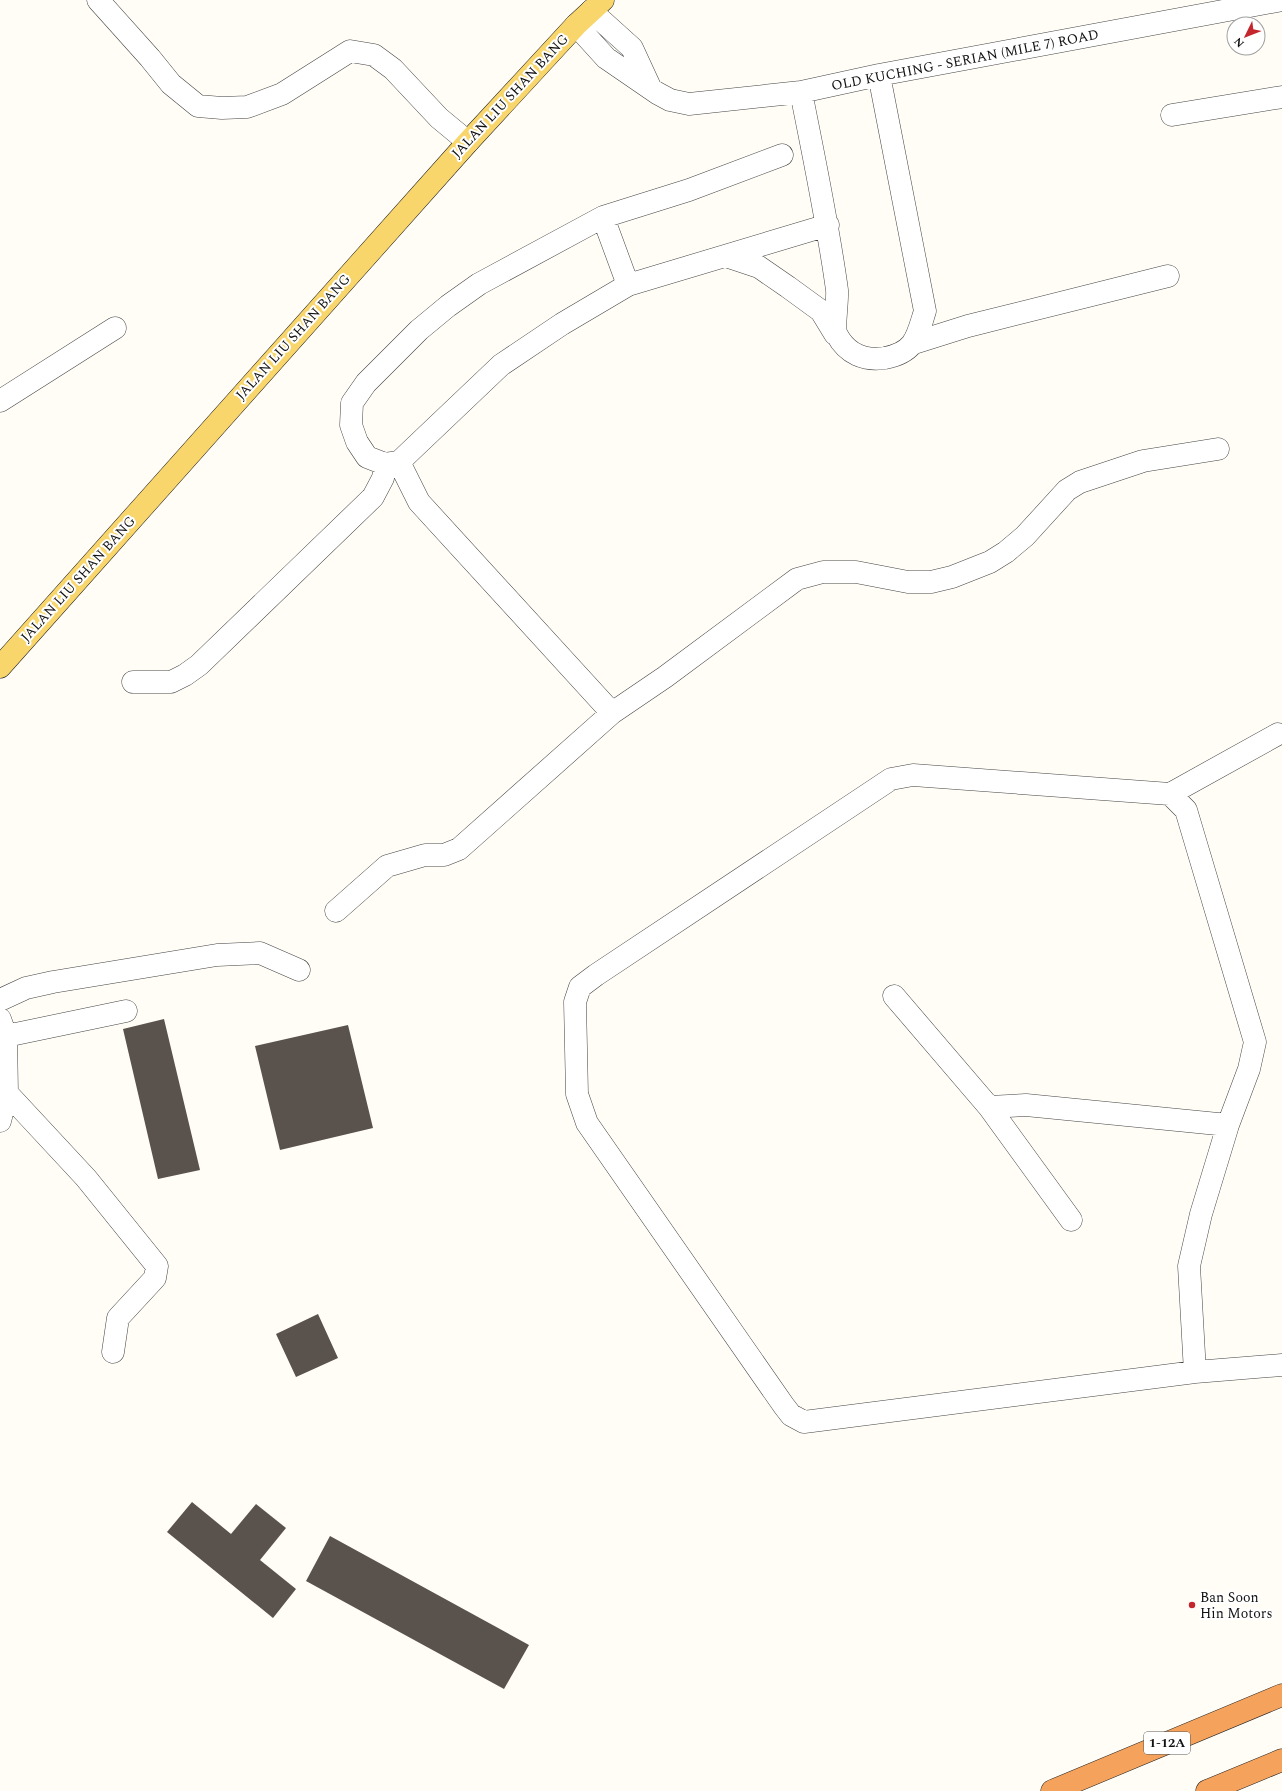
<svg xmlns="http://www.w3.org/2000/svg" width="1282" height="1791" viewBox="0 0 1282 1791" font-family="Spectral,serif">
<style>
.building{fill:#5a524d}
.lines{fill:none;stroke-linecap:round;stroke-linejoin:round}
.minor-casing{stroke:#444;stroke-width:23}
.major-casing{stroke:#222;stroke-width:23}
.highway-casing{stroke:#222;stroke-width:23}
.minor{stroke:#fff;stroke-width:22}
.major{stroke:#f9d66b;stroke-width:22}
.highway{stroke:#f5a25d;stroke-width:22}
.poi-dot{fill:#c4262e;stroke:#fff;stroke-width:1.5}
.labels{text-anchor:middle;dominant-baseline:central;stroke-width:4;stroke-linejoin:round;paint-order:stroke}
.shield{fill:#fff;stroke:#585858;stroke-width:1}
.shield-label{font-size:13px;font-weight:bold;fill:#111}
.street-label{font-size:14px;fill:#111;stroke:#fff}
.poi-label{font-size:14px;fill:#111;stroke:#fff;text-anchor:start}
</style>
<rect width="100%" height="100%" fill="#fffdf5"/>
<!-- building -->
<path class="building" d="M164,1019L200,1170L158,1179L123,1029Z
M348,1025L373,1128L280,1150L255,1046Z
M318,1314L338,1358L296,1377L276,1334Z
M192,1502L231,1534L256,1504L286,1528L260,1560L296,1589L273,1618L167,1532Z
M330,1536L529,1645L504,1689L306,1581Z"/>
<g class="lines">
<defs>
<path id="minor" d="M98,0L150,58L171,84L198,106L222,108L247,107L282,94L350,51L374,55L393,69L439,118L468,142
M591,11L632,48L650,87
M576,25L606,58L657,93L670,100L689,104L801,92L879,75L1282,0
M801,92C814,158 828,224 837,290C838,301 833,328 837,335C847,354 865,361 885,358C916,352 917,336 925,311L879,75
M1172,115L1282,97
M782,155L689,190L603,217L479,284L448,306L419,330L366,383L352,403L351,425L357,442L367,457L385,464L399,462L501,365L562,324L628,285L828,225
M603,217L628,285
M726,256L759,267L788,287L821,311L835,334
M914,343L968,326L1168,276
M0,401L115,328
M399,462L419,502L612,713L665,677L797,579L823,572H856L908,582H931L952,577L990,562L1006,552L1025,536L1067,490L1080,482L1143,461L1218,449
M133,682H171L185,675L199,665L373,497L383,478L385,464
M1278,734L1170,794L913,775L891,779L596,975L580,987L575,1002L577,1094L587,1123L784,1406L791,1415L804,1422L1195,1372L1282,1365
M1170,794L1186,810L1255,1042L1249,1069L1228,1125L1201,1214L1189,1266L1195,1372
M336,911L387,866L425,855H444L459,849L612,713
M894,996L989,1107L1026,1105L1228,1125
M0,1000L26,988L53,982L217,955L260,953L299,970
M0,1019L6,1036L7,1093L0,1121
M6,1036L126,1011
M7,1093L86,1178L157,1266L155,1278L118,1318L113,1352
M989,1107L1071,1220"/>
<path id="major" d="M0,667L468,142L576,25L603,0"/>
<path id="highway" d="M1052,1791L1282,1695
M1207,1791L1282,1760"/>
</defs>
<!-- minor casing -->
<use href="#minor" class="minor-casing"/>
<!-- major casing -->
<use href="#major" class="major-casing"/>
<!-- highway casing -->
<use href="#highway" class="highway-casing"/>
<!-- minor -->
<use href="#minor" class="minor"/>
<!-- major -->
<use href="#major" class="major"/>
<!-- highway -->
<use href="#highway" class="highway"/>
</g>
<!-- markers -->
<circle class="poi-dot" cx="1192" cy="1605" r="4"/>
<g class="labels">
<!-- shield labels -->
<rect class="shield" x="1144" y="1732" width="46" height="22" rx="3"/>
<g class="shield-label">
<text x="1167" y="1743">1-12A</text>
</g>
<!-- street labels -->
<g class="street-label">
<text transform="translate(965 60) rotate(-11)">OLD KUCHING - SERIAN (MILE 7) ROAD</text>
<text transform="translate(510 96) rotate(-47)">JALAN LIU SHAN BANG</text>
<text transform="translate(293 337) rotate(-48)">JALAN LIU SHAN BANG</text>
<text transform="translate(78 579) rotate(-48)">JALAN LIU SHAN BANG</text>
</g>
<!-- poi labels -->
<g class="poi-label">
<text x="1200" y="1597">Ban Soon<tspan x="1200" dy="16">Hin Motors</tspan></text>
</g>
</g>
<!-- north arrow -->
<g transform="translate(1246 36) rotate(227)"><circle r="19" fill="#ffffff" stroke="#a0a0a0"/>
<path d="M0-3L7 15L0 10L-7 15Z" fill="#c4262e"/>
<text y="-6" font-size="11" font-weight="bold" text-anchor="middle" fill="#111111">N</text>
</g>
</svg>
